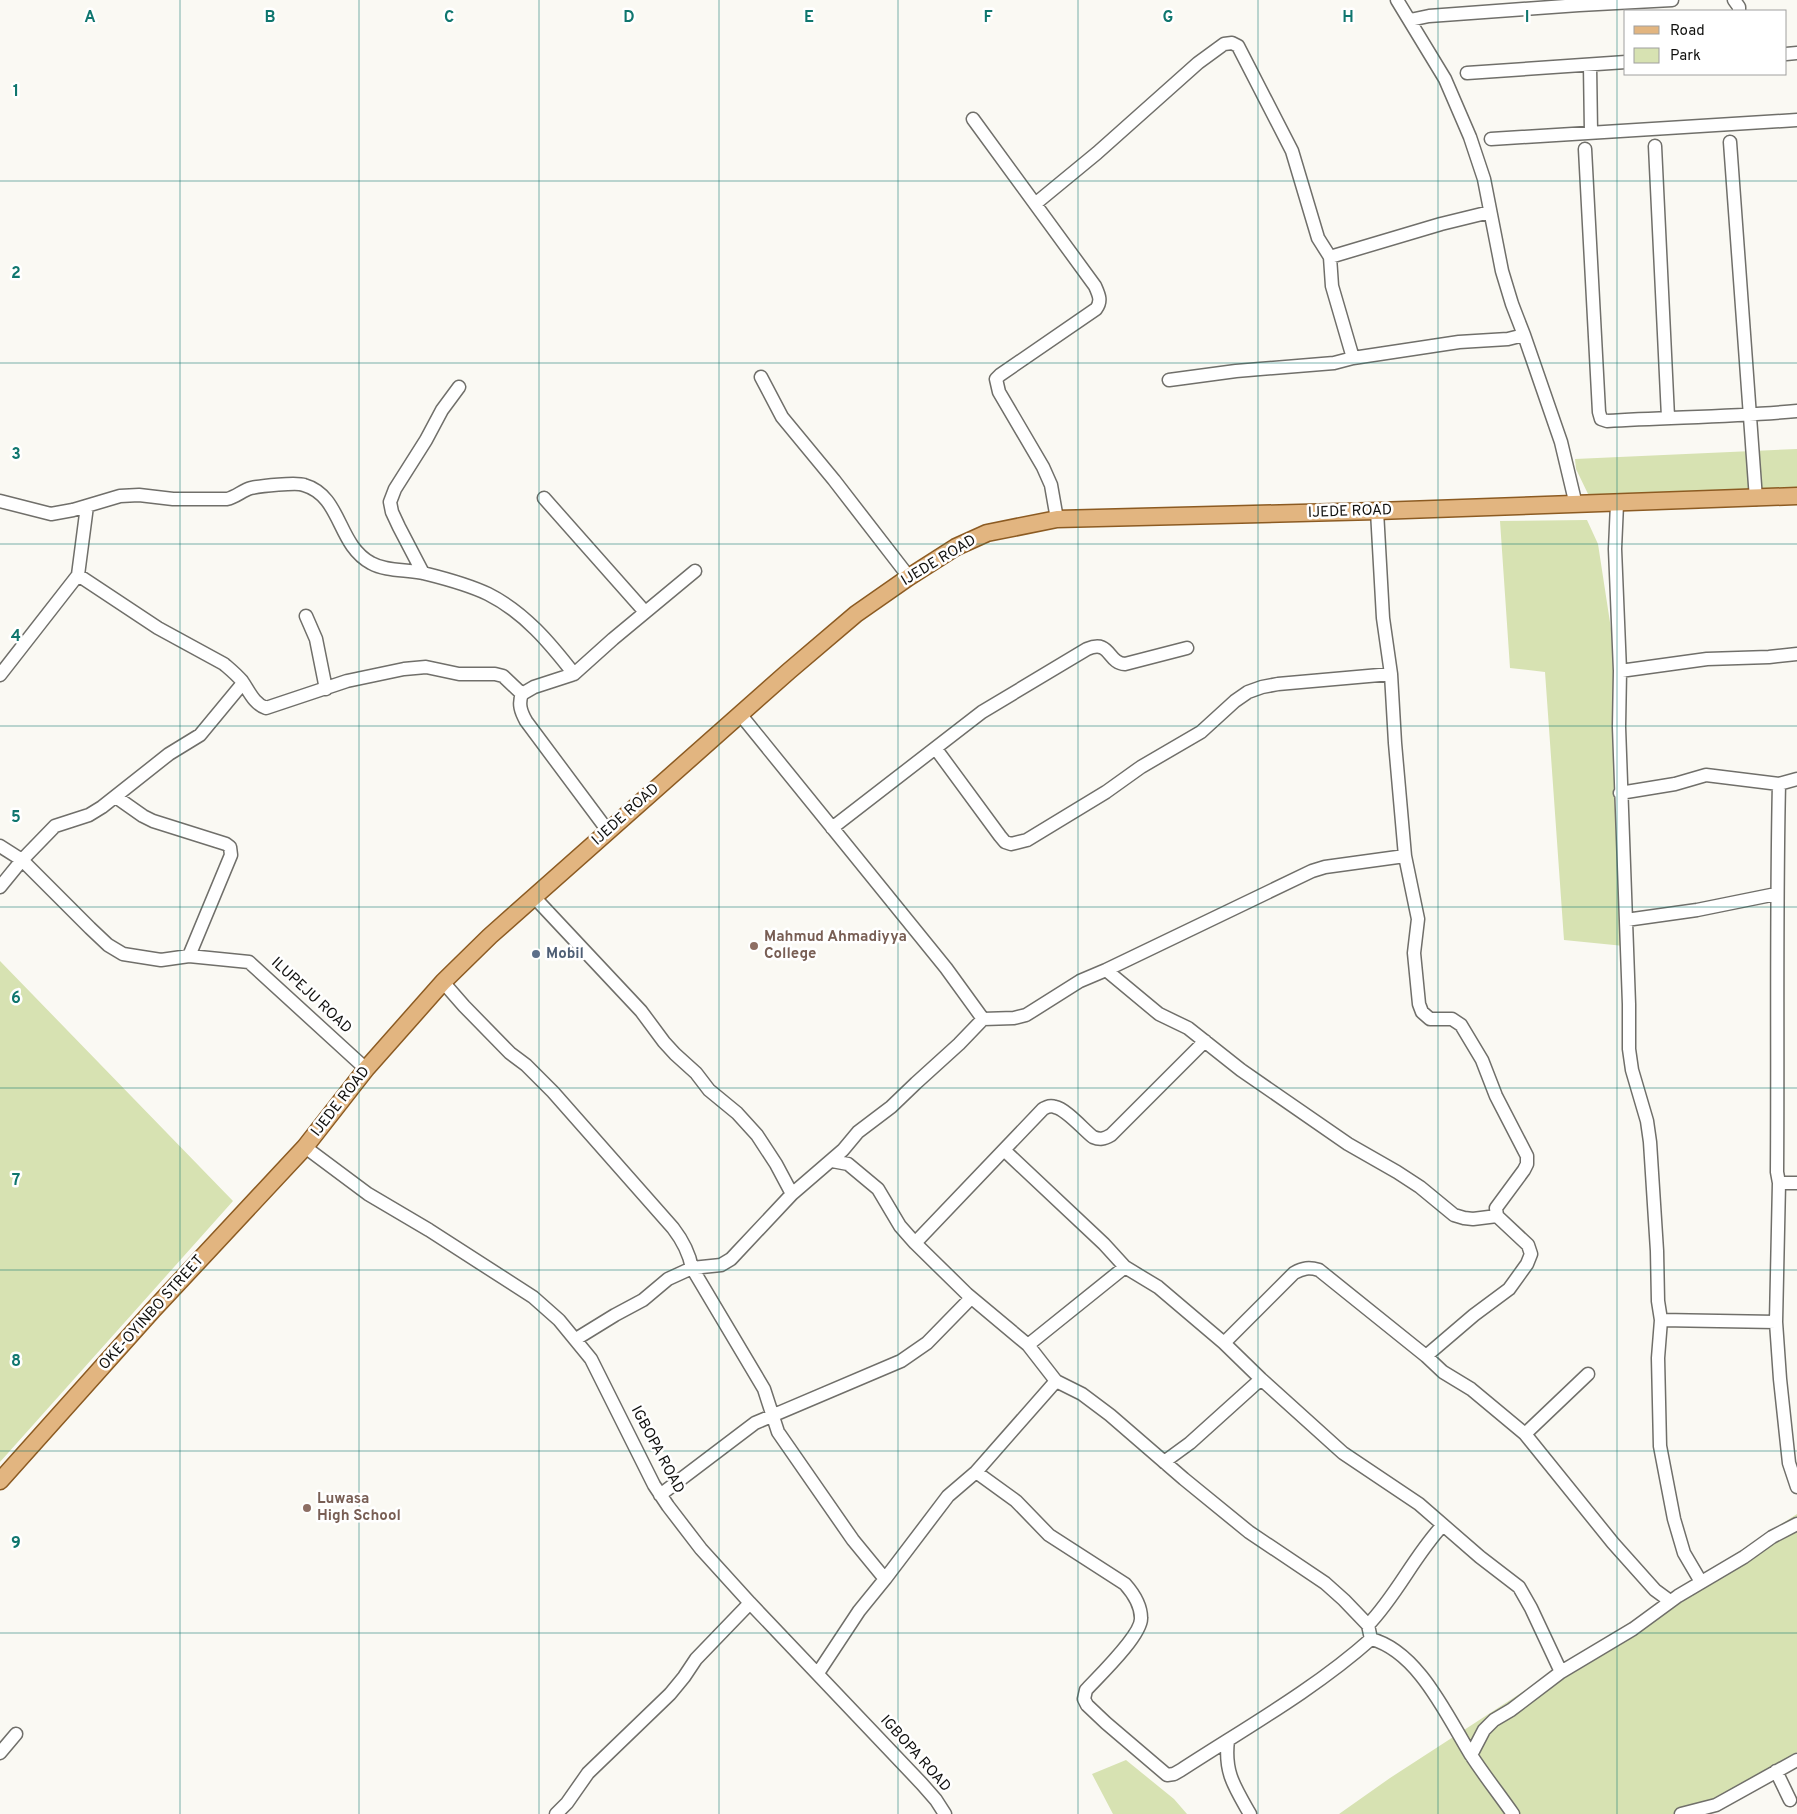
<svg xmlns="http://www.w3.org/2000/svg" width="1797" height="1814" viewBox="0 0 1797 1814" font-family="Overpass,sans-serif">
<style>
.green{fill:#d7e2b2}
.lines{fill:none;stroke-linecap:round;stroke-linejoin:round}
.minor-casing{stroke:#706f6a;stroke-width:15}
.major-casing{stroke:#8c5b22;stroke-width:19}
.minor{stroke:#fff;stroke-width:12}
.major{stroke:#e2b580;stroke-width:16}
.grid{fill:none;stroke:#0f766e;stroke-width:1;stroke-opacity:0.55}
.education-dot{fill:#8d6e63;stroke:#fff;stroke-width:2}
.service-dot{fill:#5c6f8a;stroke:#fff;stroke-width:2}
.labels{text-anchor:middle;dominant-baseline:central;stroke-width:5;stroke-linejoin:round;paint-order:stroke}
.street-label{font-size:15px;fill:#11110f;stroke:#fff}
.education-label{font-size:15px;font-weight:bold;fill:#785e54;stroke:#fff;text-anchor:start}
.service-label{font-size:15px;font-weight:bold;fill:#4e5e75;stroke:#fff;text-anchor:start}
.grid-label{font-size:16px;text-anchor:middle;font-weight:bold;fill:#0f766e;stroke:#fff;stroke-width:5;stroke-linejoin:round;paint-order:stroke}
</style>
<rect width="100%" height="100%" fill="#faf9f3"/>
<!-- green -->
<path class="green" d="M1797,449V488L1589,496L1576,469L1575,459Z
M1587,520L1598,544L1613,642L1624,946L1564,940L1545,672L1510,668L1500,521Z
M0,961L233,1201L0,1462Z
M1797,1514V1752L1689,1814H1339L1390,1778Z
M1126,1760L1174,1799L1187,1814H1113L1092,1774Z"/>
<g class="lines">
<defs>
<path id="minor" d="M1397,0L1445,79L1470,137L1484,179L1502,271L1512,304L1524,335L1561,442L1576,505
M1734,0L1739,7V11
M1410,20L1429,16L1579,5L1672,0
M1786,54L1797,53
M1590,65L1591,132
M1467,73L1626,62
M973,119L1095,286C1099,295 1102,301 1096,309L1000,375L996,379L999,392L1043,467L1051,485L1057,519
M1491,139L1797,120
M1730,142L1756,499
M1655,146L1668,417
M1585,149L1599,412L1601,419L1607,421C1670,417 1734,417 1797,411
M1035,204L1097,153L1198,63L1224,44L1232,43L1238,46L1292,151L1318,238L1330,257L1332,286L1353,358
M1330,257L1441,224L1490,212
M761,377L782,417L834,480L909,577
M1169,380L1236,371L1334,363L1353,358L1459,342L1508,339L1524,335
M544,498L645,612
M0,501L51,514L73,510L120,496L139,495L173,499H227C236,497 243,490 251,488C260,486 297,482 304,485C342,496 337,545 371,563C387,572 409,569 427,574C447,579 469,585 488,594C524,612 550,643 574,674
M1617,504L1615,549L1620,671L1619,727L1629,1004V1049L1632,1070L1647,1121L1650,1142L1657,1251L1658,1301L1661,1320L1658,1358L1660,1446L1674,1519L1684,1553L1701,1582
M1377,511L1383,618L1391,674L1395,743L1405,856L1418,919L1414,953L1419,1004L1422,1012L1430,1019H1452L1461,1025L1482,1060L1496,1096L1527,1156V1164L1524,1170L1496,1208L1497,1216
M423,573L399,527L392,512L390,502L395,489L426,440L442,410L459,387
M78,575L158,628L224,664C231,670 236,674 242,681C249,691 254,704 266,708L347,681L404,669L426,667L459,674H495L503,676L522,694
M306,616L316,639L326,689
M1620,671L1707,659L1769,657L1797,654
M0,675L78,575L87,506
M740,714L946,968L983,1019
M936,749L1000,836L1005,842L1011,844L1027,840L1106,792L1141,767L1201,732L1235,701L1248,692L1262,687L1278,684L1391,674
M1779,784C1776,913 1778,1043 1777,1172L1779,1183L1776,1322L1780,1379L1789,1463L1797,1487
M1620,793L1675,784L1706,775L1779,784L1797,779
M116,797L143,816L153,821L226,844L230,847L231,855L189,956
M832,828L982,712L1087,649C1111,639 1107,663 1125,664L1187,648
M608,831L526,721C521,712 518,704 522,694L534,687L574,674L613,639L695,571
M0,846L22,860L90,928L108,945L123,954L161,960L189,956L249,962L366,1069
M0,887L22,860L55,826L89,815L102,807L169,754L200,735L243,683
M535,898L641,1011L664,1042L675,1054L696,1073L709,1090L737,1113L757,1135L776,1164L792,1194
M1626,920L1697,910L1776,894
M1106,970L1159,1014L1188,1028L1241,1070L1348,1144L1397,1172L1420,1187L1454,1215L1464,1218L1473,1219L1497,1216L1528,1245L1531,1254L1527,1264L1509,1289L1474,1315L1426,1356
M443,982L464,1006L510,1053L526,1065L553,1092L673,1228C683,1241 689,1252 692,1268L764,1389L778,1432L853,1540L885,1579
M305,1147L368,1194L429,1230L533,1297L559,1320L591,1359L654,1485L668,1506L701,1549L750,1603L922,1784L936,1800L945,1814
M1004,1150L1104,1244L1125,1267L1158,1287L1224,1343L1261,1379L1343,1453L1419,1504L1480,1557L1519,1587L1531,1608L1561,1672
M832,1161L848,1164L878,1189L900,1226L915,1243L967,1294L1028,1345L1056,1381L1082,1394L1110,1415L1184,1479L1249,1532L1325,1583L1344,1600L1368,1625L1371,1639
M1779,1183H1797
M915,1243L1043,1109C1047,1107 1050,1105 1055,1107C1066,1109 1083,1129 1093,1137C1100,1140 1104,1139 1111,1135L1205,1041
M1661,1320L1776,1322
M576,1339L615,1315L643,1300L668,1279L692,1268L721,1265L731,1259L792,1194L843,1150L858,1132L891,1107L916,1083L959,1044L983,1019L1014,1018L1026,1015L1080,981L1106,970L1312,871L1325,867L1405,856
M1224,1343L1294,1273C1303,1268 1309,1267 1319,1270L1426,1356L1443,1372L1471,1389L1525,1434L1613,1543L1655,1590L1670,1601
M1028,1345L1125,1267
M1525,1434L1588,1374
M1164,1462L1190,1443L1261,1379
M976,1472L1016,1501L1049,1535L1125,1584C1133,1593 1141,1605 1141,1618C1142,1635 1098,1677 1086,1690L1084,1699L1087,1705L1106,1723L1167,1775L1174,1774L1181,1770C1244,1729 1315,1689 1371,1639
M660,1495L755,1423L901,1361L927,1343L971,1298
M1368,1625C1397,1595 1414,1556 1443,1525
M1371,1639C1418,1651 1447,1716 1471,1755C1484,1775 1499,1794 1513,1814
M818,1673L859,1611L885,1579L948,1496L976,1472L1056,1381
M1228,1740C1224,1772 1234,1786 1250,1814
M0,1753L16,1734
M1471,1755L1484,1730L1494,1720L1511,1710L1561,1672L1633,1629L1678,1596L1744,1557L1772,1537L1797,1524
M1776,1771L1790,1800
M556,1814L567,1803L588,1773L670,1694L684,1677L696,1659L750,1603
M1681,1814L1716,1805L1797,1760"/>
<path id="major" d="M0,1481L153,1310L305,1147L366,1069L443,982L490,936L789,671L856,614L909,577L956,547L987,533L1057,519L1377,511L1797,496"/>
</defs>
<!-- minor casing -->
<use href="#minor" class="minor-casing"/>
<!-- major casing -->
<use href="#major" class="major-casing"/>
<!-- minor -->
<use href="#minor" class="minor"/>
<!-- major -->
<use href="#major" class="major"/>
</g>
<!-- grid -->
<path class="grid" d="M180,0V1814M359,0V1814M539,0V1814M719,0V1814M898,0V1814M1078,0V1814M1258,0V1814M1438,0V1814M1617,0V1814M0,181H1797M0,363H1797M0,544H1797M0,726H1797M0,907H1797M0,1088H1797M0,1270H1797M0,1451H1797M0,1633H1797"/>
<!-- markers -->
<g class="education-dot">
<circle cx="754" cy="946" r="5"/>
<circle cx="307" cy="1508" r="5"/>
</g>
<circle class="service-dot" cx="536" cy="954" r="5"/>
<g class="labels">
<!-- street labels -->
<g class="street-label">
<text transform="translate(1350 512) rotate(-2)">IJEDE ROAD</text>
<text transform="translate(939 561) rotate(-31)">IJEDE ROAD</text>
<text transform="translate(626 815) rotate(-42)">IJEDE ROAD</text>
<text transform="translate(311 996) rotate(43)">ILUPEJU ROAD</text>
<text transform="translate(341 1102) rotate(-52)">IJEDE ROAD</text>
<text transform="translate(152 1313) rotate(-48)">OKE-OYINBO STREET</text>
<text transform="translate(657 1450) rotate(62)">IGBOPA ROAD</text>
<text transform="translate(915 1754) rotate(48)">IGBOPA ROAD</text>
</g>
<!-- education labels -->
<g class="education-label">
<text x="764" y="937">Mahmud Ahmadiyya<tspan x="764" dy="17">College</tspan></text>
<text x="317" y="1499">Luwasa<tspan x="317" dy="17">High School</tspan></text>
</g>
<!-- service labels -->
<g class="service-label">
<text x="546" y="954">Mobil</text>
</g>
</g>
<g class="grid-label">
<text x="90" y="22">A</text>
<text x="270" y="22">B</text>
<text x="449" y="22">C</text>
<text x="629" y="22">D</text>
<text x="809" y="22">E</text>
<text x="988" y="22">F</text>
<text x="1168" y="22">G</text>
<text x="1348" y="22">H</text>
<text x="1527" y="22">I</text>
<text x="16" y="96">1</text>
<text x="16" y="278">2</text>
<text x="16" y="459">3</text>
<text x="16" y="641">4</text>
<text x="16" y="822">5</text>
<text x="16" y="1003">6</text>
<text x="16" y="1185">7</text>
<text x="16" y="1366">8</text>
<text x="16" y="1548">9</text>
</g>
<!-- legend -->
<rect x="1624" y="10" width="162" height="65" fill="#ffffff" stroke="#a0a09f"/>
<rect x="1634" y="26" width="25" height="8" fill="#e2b580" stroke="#a0a09f"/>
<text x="1670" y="35" font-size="15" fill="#11110f">Road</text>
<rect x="1634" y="48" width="25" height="15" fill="#d7e2b2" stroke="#a0a09f"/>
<text x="1670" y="60" font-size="15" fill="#11110f">Park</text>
</svg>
